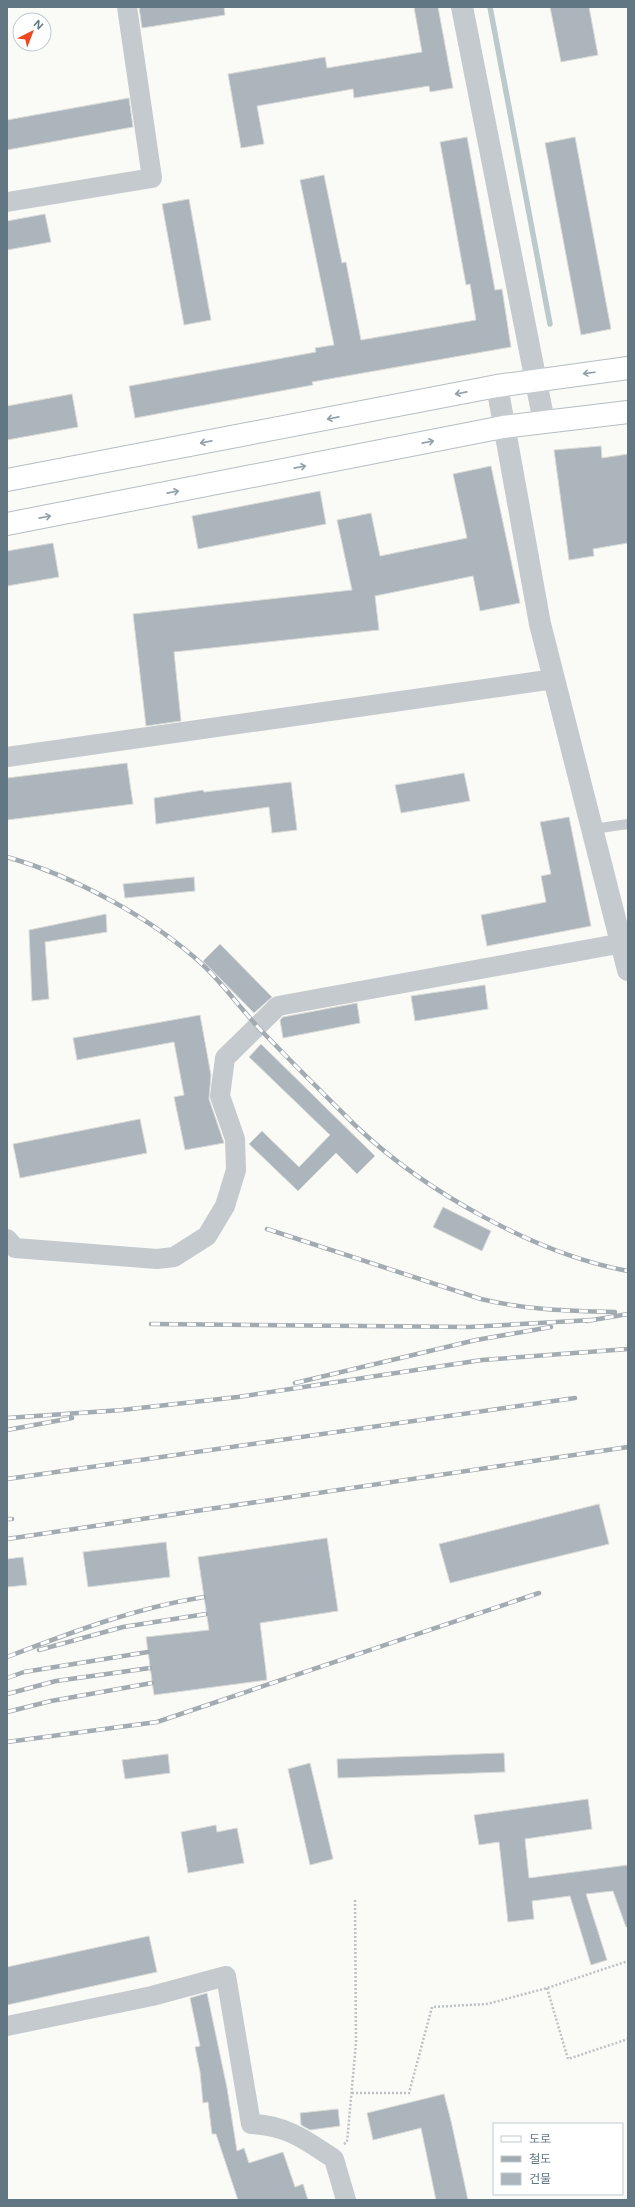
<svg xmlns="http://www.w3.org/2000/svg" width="635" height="2207" viewBox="0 0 635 2207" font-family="Figtree,'Noto Sans KR',sans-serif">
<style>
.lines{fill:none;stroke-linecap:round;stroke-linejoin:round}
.stream{stroke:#bbc9cc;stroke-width:5.5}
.building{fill:#abb5bb;stroke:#dbdbd9}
.secondary-casing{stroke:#b6bdc2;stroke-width:24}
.path{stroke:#bec2c4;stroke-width:2.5;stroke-dasharray:2 2;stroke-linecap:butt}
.service{stroke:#c4cacd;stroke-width:10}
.minor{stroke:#c4cacd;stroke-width:20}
.tertiary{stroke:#c4cacd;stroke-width:22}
.secondary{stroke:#fff;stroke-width:22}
.rail-casing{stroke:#a3abb1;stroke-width:4.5}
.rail{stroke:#fff;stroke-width:3;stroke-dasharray:9;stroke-linecap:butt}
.oneway{stroke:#91a0a9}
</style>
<rect width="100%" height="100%" fill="#fafaf7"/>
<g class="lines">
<!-- stream -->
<path class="stream" d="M490,7L550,324"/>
</g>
<!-- building -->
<path class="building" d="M139,7H224L225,15L142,28Z
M414,7H438L453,88L430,92L429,86L354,98L353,89L257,106L264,144L241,148L228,74L325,57L327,68L422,52Z
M550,7H589L598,55L561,62Z
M129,98L133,127L7,150V120Z
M467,137L495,290L502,289L511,347L312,382L313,385L135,418L129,386L316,352L315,348L334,345L300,180L324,175L342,263L346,262L361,340L476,320L470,284L466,285L440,142Z
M575,137L611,329L581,335L545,143Z
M189,199L211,320L184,325L162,204Z
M45,214L51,242L7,250V221Z
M72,394L78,427L7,440V406Z
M601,446L602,458L628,454V543L593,549L594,556L569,560L554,450Z
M491,466L520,603L480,611L473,576L375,596L379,630L174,652L181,721L146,726L133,614L352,590L337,520L371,513L380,556L467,538L453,474Z
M320,491L326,524L198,549L192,516Z
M53,543L59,577L7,586V551Z
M127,763L133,804L7,820V778Z
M464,773L470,801L401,813L395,785Z
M291,782L297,830L272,833L269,807L156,824L154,798L203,790L204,792Z
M569,817L591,926L487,946L481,915L546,902L541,876L551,874L540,822Z
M194,877L195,891L125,898L123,884Z
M106,914L107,932L45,942L49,999L32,1001L29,930Z
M220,944L272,997L254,1013L203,961Z
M485,985L488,1009L415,1021L411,996Z
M357,1003L360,1023L283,1038L280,1020L283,1017Z
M200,1015L211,1075L209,1099L224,1143L185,1150L174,1097L184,1095L174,1042L77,1060L73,1038Z
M261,1044L375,1156L357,1174L336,1153L298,1191L249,1144L262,1131L299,1167L330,1135L249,1057Z
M140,1119L147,1153L20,1178L13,1144Z
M443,1207L491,1231L482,1251L433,1227Z
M599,1504L609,1544L450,1583L439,1544Z
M327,1538L338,1611L260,1623L267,1680L154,1695L146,1637L209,1630L198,1557Z
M166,1542L170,1577L88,1587L83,1552Z
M23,1557L27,1585L7,1587V1559Z
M504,1753L505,1772L338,1778L337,1759Z
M168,1754L170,1773L125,1779L122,1760Z
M310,1763L333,1859L310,1865L288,1769Z
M588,1799L592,1829L525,1839L529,1878L628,1865V1926L626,1927L613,1891L586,1894L607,1960L591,1965L570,1896L532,1901L534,1919L508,1922L499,1842L479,1845L474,1815Z
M216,1825L217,1832L237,1828L244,1863L188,1873L181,1832Z
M149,1936L157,1972L7,2005V1967Z
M207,1993L227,2088L237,2151L244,2148L249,2163L283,2152L295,2187L303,2184L308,2200H238L216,2134H212L208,2102L203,2103L200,2072L195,2047L200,2046L190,1998Z
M444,2094L451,2121L468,2200H436L421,2128L373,2140L367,2113Z
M338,2109L340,2126L310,2130L301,2125L300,2113Z"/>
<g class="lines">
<defs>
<path id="secondary" d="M7,480L497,386L628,368
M7,524L503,427L628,412"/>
</defs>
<!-- secondary casing -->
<use href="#secondary" class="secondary-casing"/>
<!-- path -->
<path class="path" d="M547,1988L568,2059L628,2039
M352,2093H409L432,2007L487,2004L547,1988L628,1961
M344,2144L347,2142L356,2043L355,1898"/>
<!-- service -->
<path class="service" d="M593,829L628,824"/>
<!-- minor -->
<path class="minor" d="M7,202L152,178L127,7
M7,757L554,679
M7,1239L15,1248L157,1259L174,1257L207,1236L225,1206L236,1170L235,1139L220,1096L225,1058L278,1006L623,943
M7,2026L152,1996L226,1976L251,2124C286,2125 306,2140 334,2159L346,2200"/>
<!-- tertiary -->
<path class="tertiary" d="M462,7L544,422
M497,386L540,624L628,970"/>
<!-- secondary -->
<use href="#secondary" class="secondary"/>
<defs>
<path id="rail" d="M7,857C74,876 152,918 203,965C222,983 238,1005 256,1025C289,1060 324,1094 358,1128C426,1192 536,1254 628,1271
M267,1229L481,1299C526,1310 569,1311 615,1312
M587,1321L628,1314
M151,1324L469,1327L592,1320
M295,1383L476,1340L551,1327
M7,1418L122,1410L238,1397L482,1360L628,1349
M7,1430L72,1418
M7,1479L575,1398
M7,1519H12
M7,1539L628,1447
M39,1650L123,1627L206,1614
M7,1657C72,1632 135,1608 204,1597
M7,1678L24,1672L148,1652
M7,1694L56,1681L150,1668
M7,1712L51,1701L152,1683
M7,1742L157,1722L539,1593"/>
</defs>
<!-- rail casing -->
<use href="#rail" class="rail-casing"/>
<!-- rail -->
<use href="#rail" class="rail"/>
</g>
<!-- one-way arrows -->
<defs><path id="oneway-shaft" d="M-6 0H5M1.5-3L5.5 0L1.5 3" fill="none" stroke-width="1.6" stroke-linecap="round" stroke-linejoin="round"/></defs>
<g class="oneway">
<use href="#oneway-shaft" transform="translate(589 373) rotate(173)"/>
<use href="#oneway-shaft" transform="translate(461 393) rotate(169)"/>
<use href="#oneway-shaft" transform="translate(333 418) rotate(169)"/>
<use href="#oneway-shaft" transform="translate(206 442) rotate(169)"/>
<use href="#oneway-shaft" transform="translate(428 442) rotate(-11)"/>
<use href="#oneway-shaft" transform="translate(300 467) rotate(-11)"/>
<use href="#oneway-shaft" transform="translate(173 492) rotate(-11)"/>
<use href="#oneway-shaft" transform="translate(45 517) rotate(-11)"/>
</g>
<!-- border -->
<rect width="635" height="2207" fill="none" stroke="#627784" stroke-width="16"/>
<!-- legend -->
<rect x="493" y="2123" width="130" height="72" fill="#ffffff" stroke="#c0c9ce"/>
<rect x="501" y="2136" width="20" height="6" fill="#ffffff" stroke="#c0c9ce"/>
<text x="529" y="2143" font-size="12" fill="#627784">도로</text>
<rect x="501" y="2156" width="20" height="6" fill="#a3abb1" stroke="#c0c9ce"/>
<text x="529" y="2163" font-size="12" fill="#627784">철도</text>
<rect x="501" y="2173" width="20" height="12" fill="#abb5bb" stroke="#c0c9ce"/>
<text x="529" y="2183" font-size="12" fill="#627784">건물</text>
<!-- north arrow -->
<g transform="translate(32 32) rotate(42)"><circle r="19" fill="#ffffff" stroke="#c0c9ce"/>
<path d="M0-3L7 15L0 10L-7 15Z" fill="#ef4821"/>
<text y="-6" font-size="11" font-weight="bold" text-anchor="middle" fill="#627784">N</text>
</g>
</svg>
